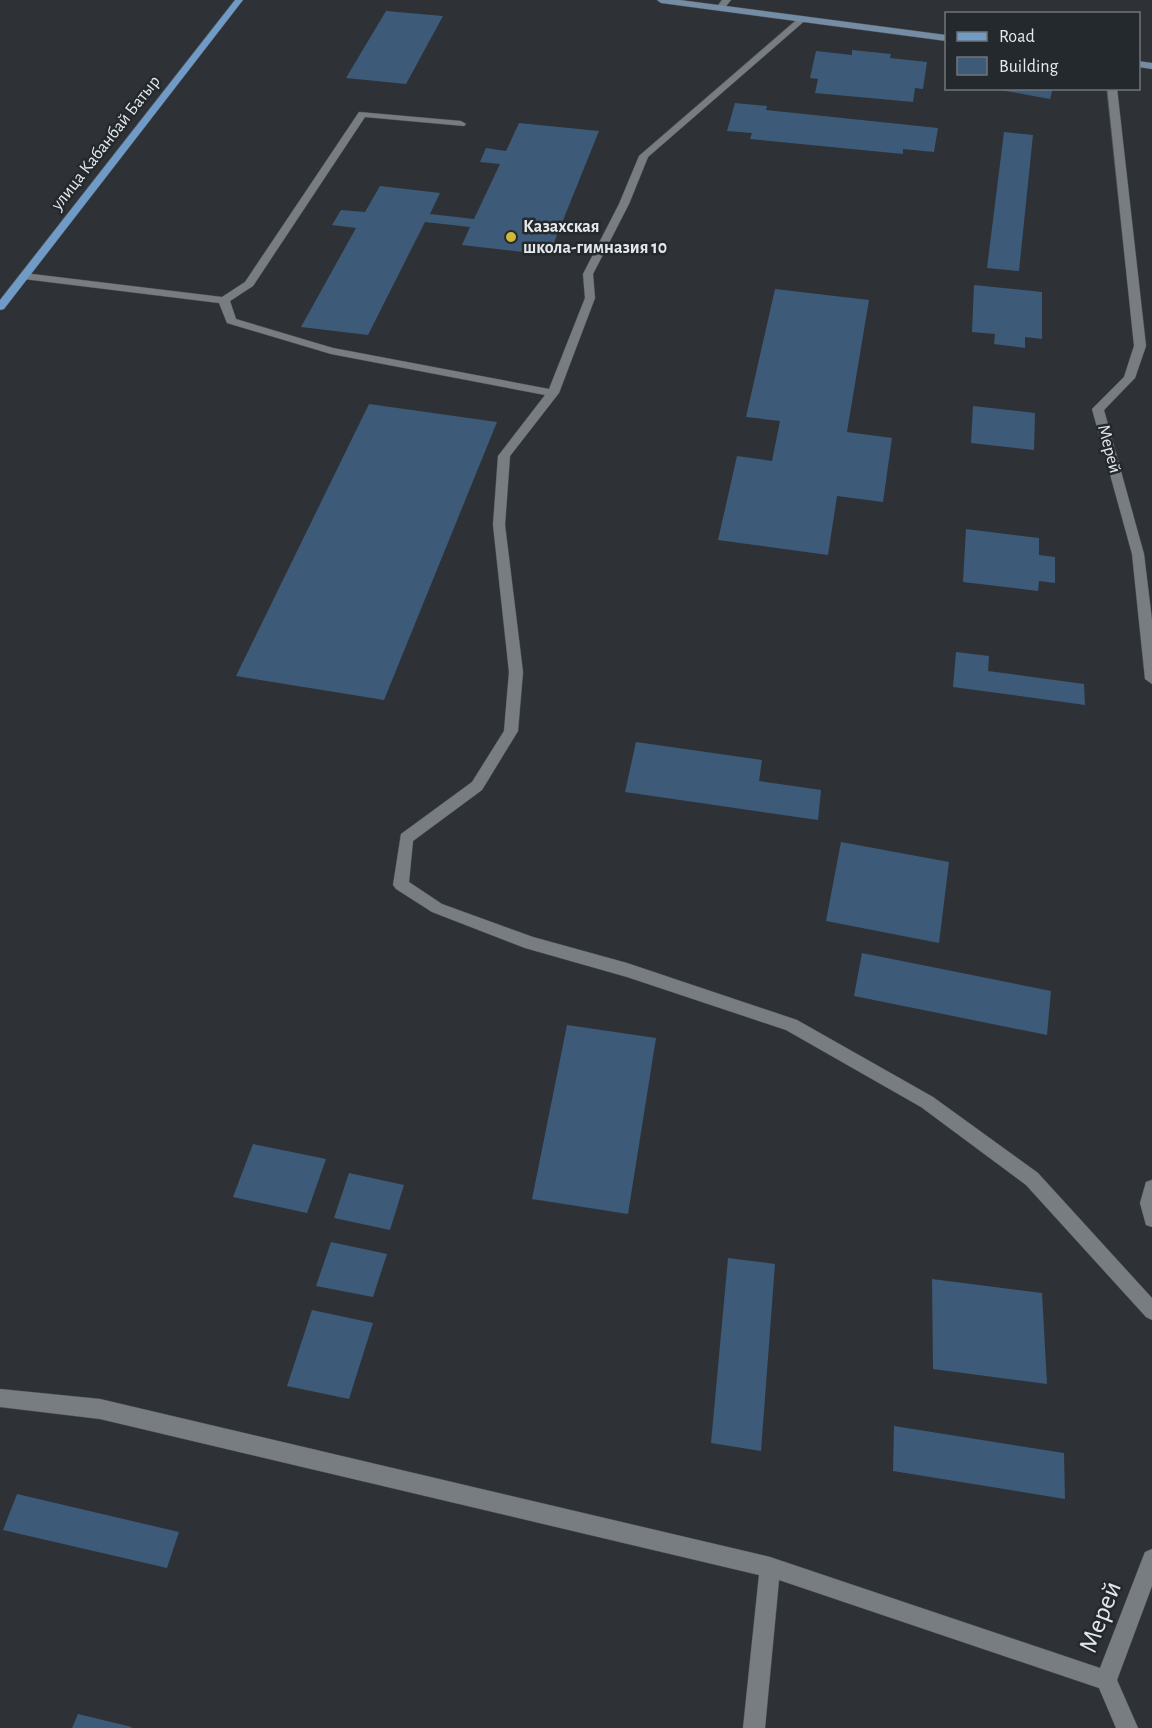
<svg xmlns="http://www.w3.org/2000/svg" width="1152" height="1728" viewBox="0 0 1152 1728" font-family="'Alegreya Sans',sans-serif">
<style>
.building{fill:#3d5a78}
.lines{fill:none;stroke-linecap:round;stroke-linejoin:round}
.service-casing{stroke:#4c5053;stroke-width:1}
.minor-casing{stroke:#4c5053;stroke-width:1}
.secondary-casing{stroke:#4c5053;stroke-width:1}
.primary-casing{stroke:#4c5053;stroke-width:1}
.service{fill:#787d82;fill-rule:evenodd}
.minor{fill:#787d82;fill-rule:evenodd}
.secondary{fill:#748ca4;fill-rule:evenodd}
.primary{fill:#6f9bc6;fill-rule:evenodd}
.poi-dot{fill:#ceb837;stroke:#24292d;stroke-width:2}
.labels{text-anchor:middle;dominant-baseline:central;stroke-width:5;stroke-linejoin:round;paint-order:stroke}
.far-street-label{font-size:18px;fill:#e5e8eb;stroke:#24292d}
.far-poi-label{font-size:18px;font-weight:bold;fill:#e5e8eb;stroke:#24292d;text-anchor:start}
.near-street-label{font-size:27px;fill:#e5e8eb;stroke:#24292d}
</style>
<rect width="100%" height="100%" fill="#2e3237"/>
<!-- building -->
<path class="building" d="M386,11L443,16L406,84L346,78Z
M852,50L891,54L890,58L927,62L923,89L915,88L913,102L815,93L818,79L810,78L816,51L852,55Z
M989,88H1053L1050,99Z
M735,103L767,106L766,110L938,128L934,152L903,149V154L750,139L752,133L727,131Z
M519,123L599,131L549,255L462,245L470,227L425,222L368,335L301,327L356,228L332,225L341,210L365,212L380,186L440,193L430,214L474,219L500,164L480,162L486,148L506,151Z
M1004,132L1033,135L1019,271L987,268Z
M974,285L1042,292V339L1025,337V348L994,344L995,334L972,332Z
M775,289L869,300L847,432L892,438L883,502L837,496L828,555L718,540L737,456L772,461L780,421L746,417Z
M369,404L497,422L384,700L236,676Z
M973,406L1035,413L1034,450L971,443Z
M966,529L1039,538V555L1055,557V583L1039,581L1038,591L963,582Z
M956,652L989,656L988,671L1084,684L1085,705L953,687Z
M636,742L762,760L759,781L821,790L818,820L625,792Z
M841,842L949,862L939,943L826,921Z
M862,953L1051,991L1047,1035L854,996Z
M567,1025L656,1038L628,1214L532,1199Z
M253,1144L326,1159L307,1213L233,1197Z
M349,1173L404,1185L390,1230L334,1218Z
M331,1242L387,1254L373,1297L316,1286Z
M728,1258L775,1264L761,1451L711,1443Z
M932,1279L1042,1293L1047,1384L933,1369Z
M312,1310L373,1323L349,1399L287,1386Z
M894,1426L1064,1453L1065,1499L893,1471Z
M17,1494L179,1532L167,1568L3,1530Z
M78,1714L132,1727L131,1728H72Z"/>
<g class="lines">
<defs>
<path id="service" d="M722,0H731L723,10H717L716,8Z
M801,16L808,18L648,157L629,204L593,274L595,298L559,393L510,456L505,525L523,672L518,731L482,790L413,841L409,882L442,904L533,937L627,963L797,1020L933,1097L1038,1173L1152,1298V1320L1146,1317L1026,1185L921,1107L786,1030L627,977L525,948L432,912L396,889L393,885L401,834L472,782L504,731L509,672L493,525L498,456L545,395L331,354L227,323L219,303L24,279L19,276L24,273L222,297L245,282L359,112L461,121L466,124L464,126L365,117L253,286L230,301L236,319L333,348L549,389L585,298L583,274L619,204L639,156Z"/>
<path id="minor" d="M1107,88H1117L1146,346L1135,378L1104,410L1144,554L1152,620V684L1145,679L1132,554L1092,409L1124,377L1134,346Z
M1152,1180V1227L1146,1225L1140,1203L1146,1182Z
M0,1389L100,1399L770,1557L1100,1668L1145,1552L1152,1549V1586L1117,1680L1138,1728H1116L1099,1688L779,1580L765,1728H743L759,1575L100,1419L0,1407Z"/>
<path id="secondary" d="M657,0H680L946,35V41L661,3Z
M1138,61L1152,63V69L1138,67Z"/>
<path id="primary" d="M235,0H243L4,309L0,310V300Z"/>
</defs>
<!-- service casing -->
<use href="#service" class="service-casing"/>
<!-- minor casing -->
<use href="#minor" class="minor-casing"/>
<!-- secondary casing -->
<use href="#secondary" class="secondary-casing"/>
<!-- primary casing -->
<use href="#primary" class="primary-casing"/>
<!-- service -->
<use href="#service" class="service"/>
<!-- minor -->
<use href="#minor" class="minor"/>
<!-- secondary -->
<use href="#secondary" class="secondary"/>
<!-- primary -->
<use href="#primary" class="primary"/>
</g>
<!-- markers -->
<circle class="poi-dot" cx="511" cy="237" r="6"/>
<g class="labels">
<!-- far-street labels -->
<g class="far-street-label">
<text transform="translate(106 143) rotate(-52)">улица Кабанбай Батыр</text>
<text transform="translate(1109 449) rotate(75)">Мерей</text>
</g>
<!-- far-poi labels -->
<g class="far-poi-label">
<text x="523" y="227">Казахская<tspan x="523" dy="21">школа-гимназия 10</tspan></text>
</g>
<!-- near-street labels -->
<g class="near-street-label">
<text transform="translate(1100 1617) rotate(-69)">Мерей</text>
</g>
</g>
<!-- legend -->
<rect x="945" y="12" width="195" height="78" fill="#24292d" stroke="#717579" stroke-width="1.5"/>
<rect x="957" y="32" width="30" height="9" fill="#6f9bc6" stroke="#717579" stroke-width="1.5"/>
<text x="999" y="42" font-size="18" fill="#e5e8eb">Road</text>
<rect x="957" y="57" width="30" height="18" fill="#3d5a78" stroke="#717579" stroke-width="1.5"/>
<text x="999" y="72" font-size="18" fill="#e5e8eb">Building</text>
</svg>
